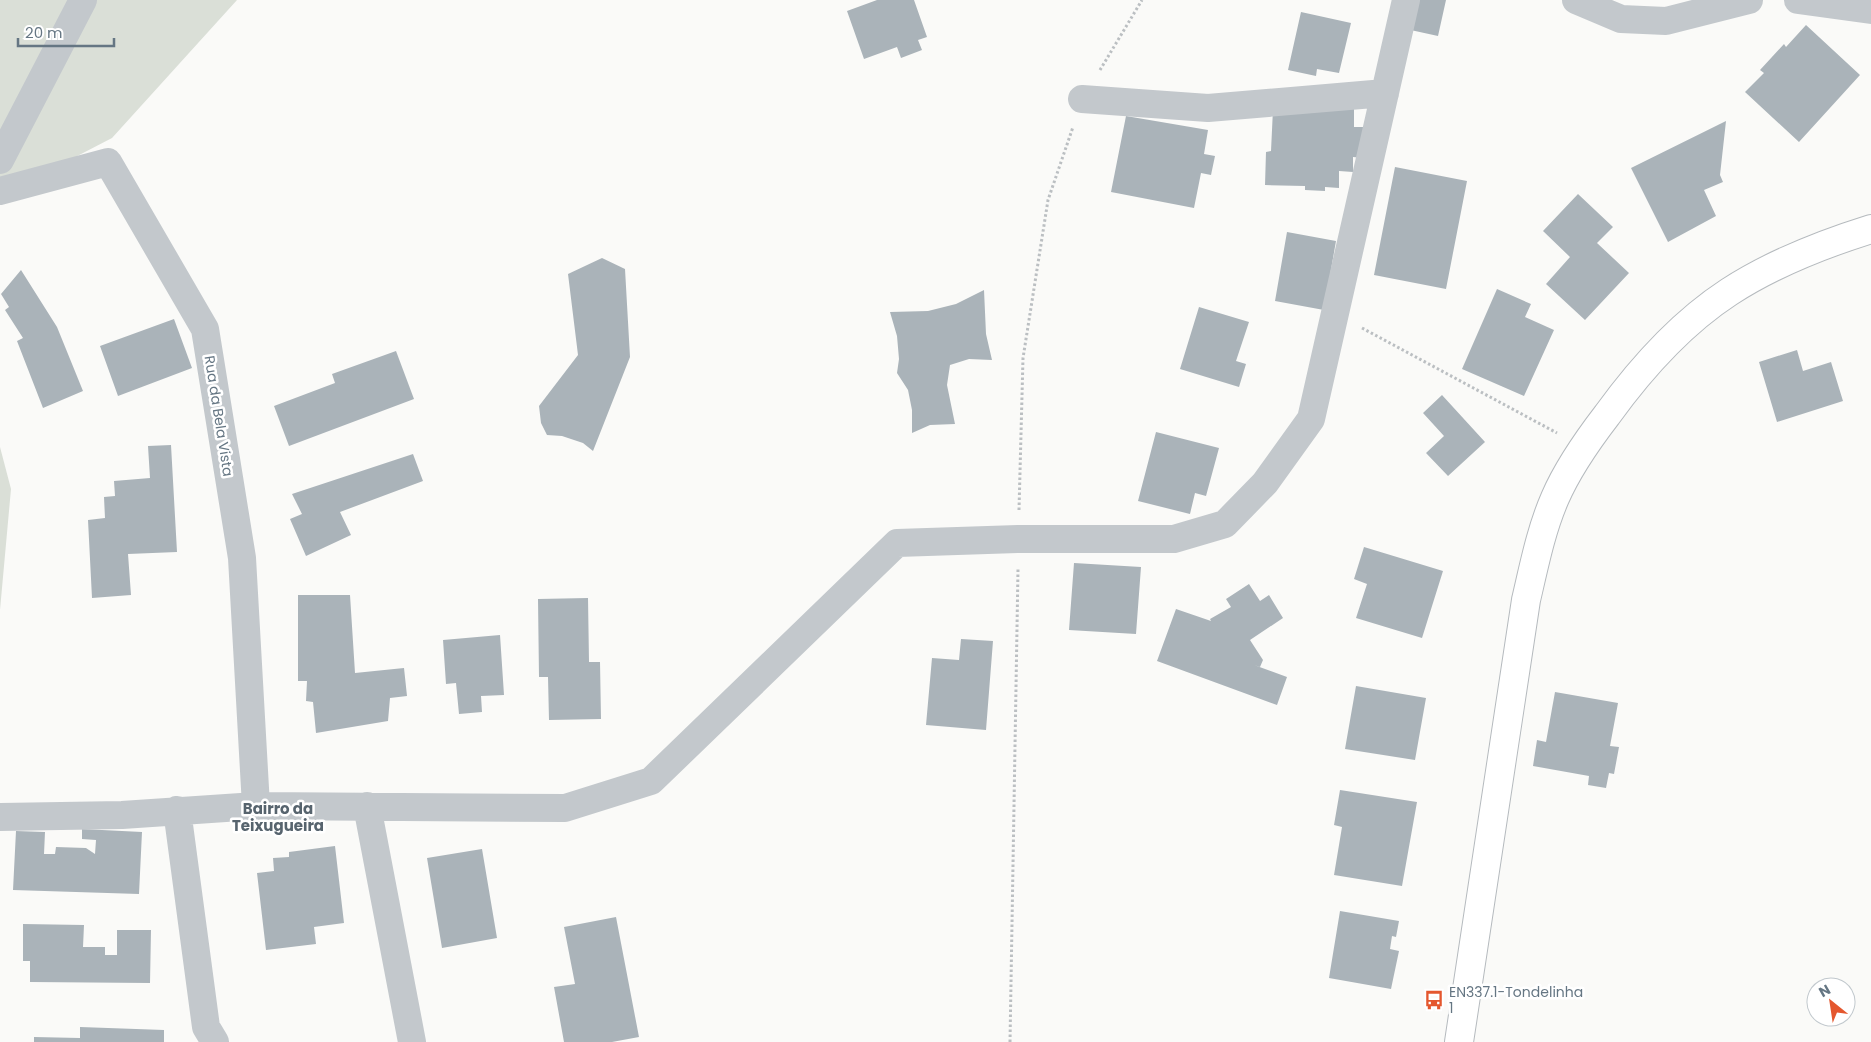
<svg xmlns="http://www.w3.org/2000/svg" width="1871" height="1042" viewBox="0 0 1871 1042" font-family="Poppins,sans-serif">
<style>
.green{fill:#dadfd7}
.building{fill:#aab3b9}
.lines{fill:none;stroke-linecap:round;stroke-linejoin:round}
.major-casing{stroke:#b5babe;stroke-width:30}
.path{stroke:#bbbfc2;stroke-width:3;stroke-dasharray:2.5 2.5;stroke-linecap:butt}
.minor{stroke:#c3c8cc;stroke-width:28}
.major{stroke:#fff;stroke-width:28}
.labels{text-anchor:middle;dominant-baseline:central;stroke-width:5;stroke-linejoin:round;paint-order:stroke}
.street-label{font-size:14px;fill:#657683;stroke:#fff}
.poi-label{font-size:14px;fill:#657683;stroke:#fff;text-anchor:start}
.neighbourhood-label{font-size:15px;font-weight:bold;fill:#57646e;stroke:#fff}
</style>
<rect width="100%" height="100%" fill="#fafaf8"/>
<!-- green -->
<path class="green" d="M0,0H237L112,138L0,196Z
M0,447L11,489L0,610Z"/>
<!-- building -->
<path class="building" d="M877,0H914L927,37L918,40L922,50L901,58L897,47L864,59L847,11Z
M1413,0H1446L1438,36L1406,29Z
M1301,12L1351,23L1339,73L1317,69L1316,76L1288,70Z
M1806,25L1860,75L1799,142L1745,92L1764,73L1760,70L1784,44L1786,47Z
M1273,109H1354V127H1364L1363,158L1353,157V172L1339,171V188L1325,187V191L1305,190V186L1265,185L1266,152L1271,151Z
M1126,116L1208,130L1204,154L1215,156L1211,175L1201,173L1194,208L1111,192Z
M1726,121L1720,175L1723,182L1704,190L1716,216L1668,242L1631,168Z
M1395,167L1467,181L1446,289L1374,275Z
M1578,194L1613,227L1597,243L1629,273L1585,320L1546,284L1570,257L1543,231Z
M1287,232L1336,241L1324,310L1275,301Z
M602,258L625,269L630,357L593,451L583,443L562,436L547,435L541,423L539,406L578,355L568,274Z
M21,270L57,327L83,391L43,408L17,341L23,338L5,310L9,307L1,294Z
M1497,289L1531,304L1525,317L1554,330L1524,396L1462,369Z
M984,290L986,334L992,360L969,359L950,365L947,385L955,424L930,425L912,433V410L908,390L897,373L899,359L897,336L890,312L928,311L956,304Z
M1199,307L1249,322L1236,361L1246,364L1239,387L1180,369Z
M174,319L192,368L118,396L100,346Z
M1797,350L1803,371L1831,362L1843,401L1777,422L1759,362Z
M396,351L414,399L289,446L274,406L335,383L332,374Z
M1442,395L1485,442L1448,476L1426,453L1444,436L1423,413Z
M1156,432L1219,448L1206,496L1195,493L1190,514L1138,501Z
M171,445L177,552L128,554L131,595L92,598L88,520L105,518L104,497L115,496L114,481L150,478L148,446Z
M413,454L423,481L340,512L351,535L306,556L290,519L302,514L292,494Z
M1364,547L1443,571L1422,638L1356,618L1367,584L1354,579Z
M1074,563L1141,567L1136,634L1069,630Z
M1249,584L1260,601L1269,595L1283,618L1250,640L1263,660L1260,667L1254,665L1287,677L1277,705L1157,661L1176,609L1211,621L1210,619L1231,607L1226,599Z
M298,595H350L355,673L404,668L407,696L390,698L388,721L316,733L313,702L306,701L307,681H298Z
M588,598L589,662H600L601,719L549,720L548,677H539L538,599Z
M500,635L504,695L481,696L482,712L459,714L456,683L446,684L443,640Z
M961,639L993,641L986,730L926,725L932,658L959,660Z
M1356,686L1426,698L1415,760L1345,749Z
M1555,692L1618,703L1610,746L1619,747L1614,774L1609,773L1606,788L1588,785L1589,776L1533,766L1537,740L1546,742Z
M1340,790L1417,802L1402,886L1334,875L1342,827L1334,825Z
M82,829L142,832L139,894L13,890L16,831L45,832L44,854H55L56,847L86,848L95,854L96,840L82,839Z
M335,846L344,923L314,927L316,944L266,950L257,873L274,871L273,858L289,857V852Z
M482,849L497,938L442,948L427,858Z
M1340,911L1399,921L1396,937L1392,936L1390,949L1399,951L1391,989L1329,978Z
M616,917L639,1037L612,1042H564L554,987L575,984L564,927Z
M23,924L84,925L83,947H105V955H117V930H151L150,983L30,982V961H23Z
M80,1027L164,1030V1042H34V1037L80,1038Z"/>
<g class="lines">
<defs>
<path id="major" d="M1459,1042L1526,600C1534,566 1541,530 1555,498C1568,468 1587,441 1607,415C1641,368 1680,324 1729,292C1772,264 1823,244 1871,229"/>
</defs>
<!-- major casing -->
<use href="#major" class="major-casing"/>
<!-- path -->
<path class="path" d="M1100,70L1142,0
M1362,328L1557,433
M1019,510L1023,358L1048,200L1073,127
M1010,1042L1018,569"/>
<!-- minor -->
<path class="minor" d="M1576,0L1621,19L1666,21L1749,0
M1798,0L1871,10
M1082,99L1208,108L1385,93
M0,160L83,0
M0,191L108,162L205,329L242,558L256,806
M367,806L412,1042
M177,810L206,1027L215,1042
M0,817L122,815L256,806L565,808L651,781L897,543L1018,539H1174L1225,524L1265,483L1311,419L1406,0"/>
<!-- major -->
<use href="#major" class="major"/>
</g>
<!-- icons -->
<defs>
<symbol id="bus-bare" viewBox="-9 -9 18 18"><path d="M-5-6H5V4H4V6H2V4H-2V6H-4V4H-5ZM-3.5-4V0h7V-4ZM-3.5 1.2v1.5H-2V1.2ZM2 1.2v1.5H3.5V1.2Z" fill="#e4572e" stroke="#fff" stroke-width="2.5" paint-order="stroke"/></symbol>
</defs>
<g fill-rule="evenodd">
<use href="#bus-bare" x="1420" y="986" width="28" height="28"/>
</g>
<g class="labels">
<!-- street labels -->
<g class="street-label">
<text transform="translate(219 416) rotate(81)">Rua da Bela Vista</text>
</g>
<!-- poi labels -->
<g class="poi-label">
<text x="1449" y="992">EN337.1-Tondelinha<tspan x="1449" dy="16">1</tspan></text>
</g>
<!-- neighbourhood labels -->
<g class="neighbourhood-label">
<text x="278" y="808">Bairro da<tspan x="278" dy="17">Teixugueira</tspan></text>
</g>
</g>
<!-- north arrow -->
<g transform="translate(1831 1002) rotate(330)"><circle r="24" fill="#ffffff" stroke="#c1c8cd"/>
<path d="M0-4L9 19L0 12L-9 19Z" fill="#e4572e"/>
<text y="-8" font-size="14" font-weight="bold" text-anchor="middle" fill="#657683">N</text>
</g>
<!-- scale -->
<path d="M18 38v8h96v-8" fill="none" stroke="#657683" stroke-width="2.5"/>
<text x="25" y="38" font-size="15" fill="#657683" stroke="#ffffff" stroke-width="4" paint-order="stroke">20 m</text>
</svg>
